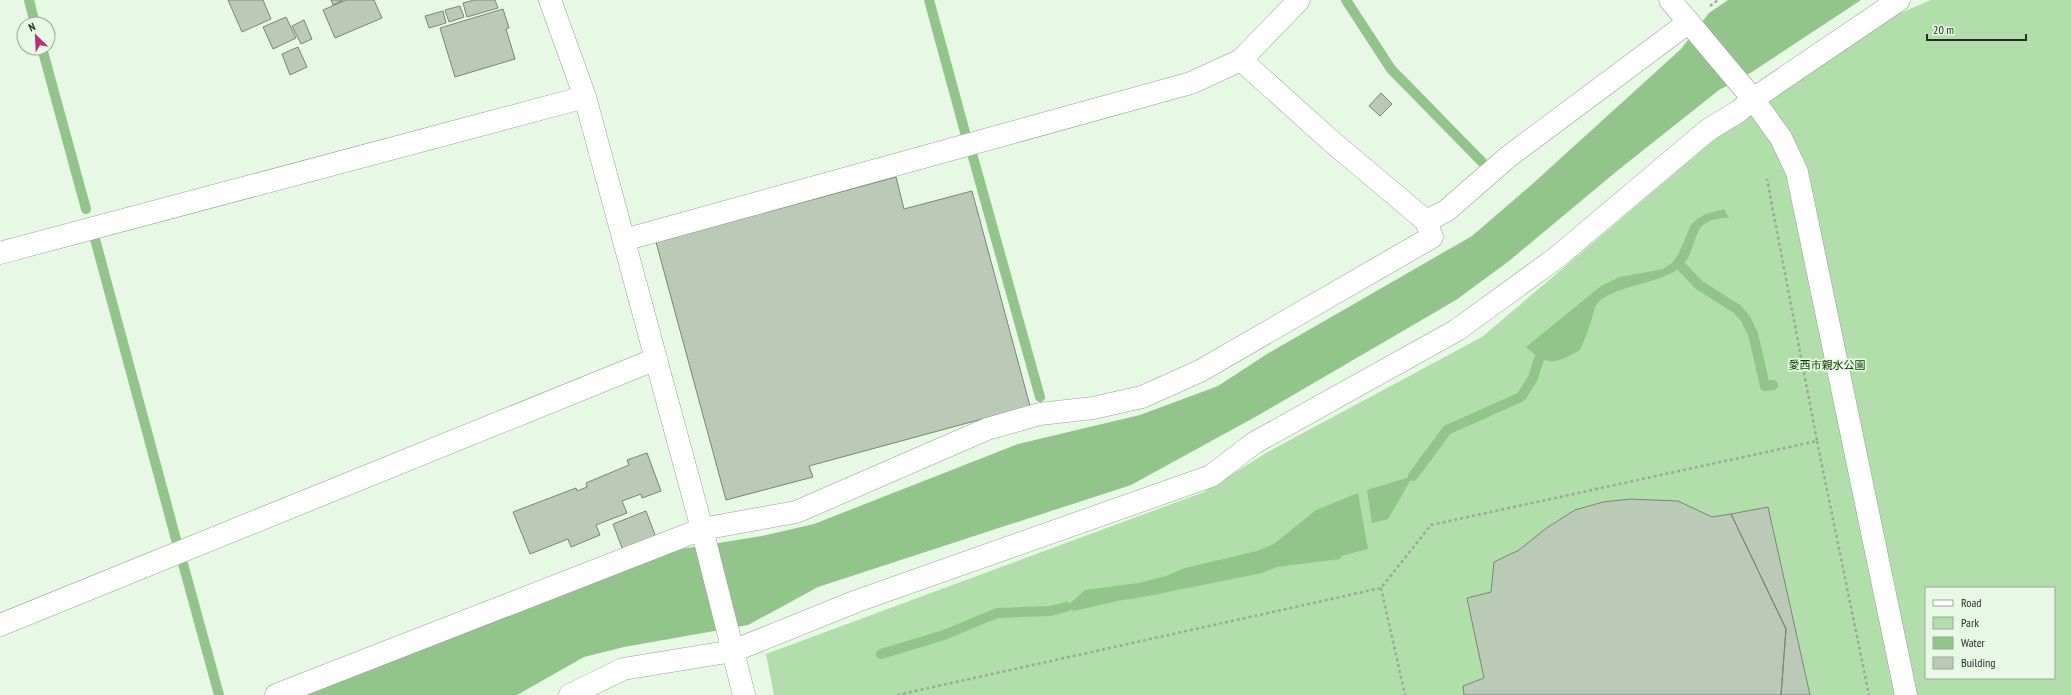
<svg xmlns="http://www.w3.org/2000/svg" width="2071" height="695" viewBox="0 0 2071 695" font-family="'PT Sans Narrow','Noto Sans JP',sans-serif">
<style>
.green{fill:#b2deac;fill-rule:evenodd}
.water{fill:#92c48b}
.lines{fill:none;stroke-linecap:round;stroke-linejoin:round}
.stream{stroke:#92c48b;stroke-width:10}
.building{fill:#bacab7;stroke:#778774}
.street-casing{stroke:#93a491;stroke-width:23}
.secondary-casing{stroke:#93a491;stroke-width:23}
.path{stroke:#9ca99a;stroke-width:2.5;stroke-dasharray:3 3;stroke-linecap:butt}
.street{stroke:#fff;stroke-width:22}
.secondary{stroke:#fff;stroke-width:22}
.labels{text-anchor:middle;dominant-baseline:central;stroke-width:3.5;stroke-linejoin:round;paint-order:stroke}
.park-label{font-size:11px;fill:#093c02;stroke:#e7f8e4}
</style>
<rect width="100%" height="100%" fill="#e7f8e4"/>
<!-- green -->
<path class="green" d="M1931,0H2071V695H774L766,654L1204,492L1266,453L1482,337L1714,140L1777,91L1900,13ZM1926,588H2054V678H1926Z"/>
<!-- water -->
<path class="water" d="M1728,0H1861L1752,72L1719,90L1617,171L1509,261L1456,300L1257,416L1131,485L818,587L748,625L624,647L584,657L517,695H305L525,606L681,549L762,536L814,524L1018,444L1140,415L1218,386L1267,354L1472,236L1529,187L1681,49L1709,13Z
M1724,209L1729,218C1685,217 1703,250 1678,269C1658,284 1609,287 1597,304C1594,308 1593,316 1591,321C1588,331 1584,341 1580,350C1555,364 1548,367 1526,347L1601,286L1620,277L1663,269L1672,263L1678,255L1691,225L1696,220L1706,214Z
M1413,476L1388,519L1372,523L1367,490Z
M1358,493L1368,549L1341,556L1340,559L1277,567L1262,573L1138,598L1122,600L1074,611L1066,607L1085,590L1138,583L1166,576L1185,568L1257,551L1274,544L1316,510Z"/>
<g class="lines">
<!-- stream -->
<path class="stream" d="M29,0L35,24
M929,0L966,136
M1346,0L1391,69L1482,162
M42,48L86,209
M973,157L1040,397
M95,239L177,543
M1681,266L1699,285L1737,309L1745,318L1753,334L1765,386L1773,385
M1413,476L1447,430L1521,397L1533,378L1539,359
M182,560L219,695
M881,654L944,635L997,613L1050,611L1066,607"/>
</g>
<!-- building -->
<path class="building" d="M228,0H263L271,19L242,32Z
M331,0H343L333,5Z
M346,0H374L382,18L335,38L323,10Z
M474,0H495L498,8L467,17L463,3Z
M460,6L464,17L449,22L445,10Z
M503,9L509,28L506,29L515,59L455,77L440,28Z
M443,11L446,23L429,28L425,16Z
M286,17L296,38L273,49L263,27Z
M304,20L312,39L301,44L292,26Z
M298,47L307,67L290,75L282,54Z
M1381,93L1392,104L1380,116L1369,106Z
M896,177L904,209L972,191L1030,406L809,466L813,477L726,500L656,242Z
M647,453L661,491L642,498L641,494L622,501L627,513L596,525L600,535L571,547L568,539L530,554L513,512L576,488L577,491L587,487L586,483L629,465L627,460Z
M1630,499L1678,501L1712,517L1731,514L1786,629L1781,695H1464L1463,686L1484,678L1467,598L1491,592L1494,562L1519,550L1548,527L1575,510L1603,502Z
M1768,507L1810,695H1781L1786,629L1731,514Z
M646,511L657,540L624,553L613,524Z"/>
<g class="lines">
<defs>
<path id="street" d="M550,0L585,97L702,529L744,695
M1299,0L1241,60L1330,140L1426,221L1446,211L1508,157L1689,22
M1670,0L1753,99
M624,240L1191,83L1241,60
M0,253L585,97
M0,625L656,359
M276,695L702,529L796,512L987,429L1040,414L1093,408L1142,397L1200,371L1432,237L1426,221
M570,695L623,669L733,651L857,601L1211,476L1254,443L1457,330L1556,258L1708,130L1739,111L1753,99L1899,0"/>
<path id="secondary" d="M1753,99L1781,138L1797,172L1906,695"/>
</defs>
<!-- street casing -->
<use href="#street" class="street-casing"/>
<!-- secondary casing -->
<use href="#secondary" class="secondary-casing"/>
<!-- path -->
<path class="path" d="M1710,6L1718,0
M1817,441L1869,695
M1381,588L1405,695
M897,695L1381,588L1431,525L1817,441L1767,179"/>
<!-- street -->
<use href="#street" class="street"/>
<!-- secondary -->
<use href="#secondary" class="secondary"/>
</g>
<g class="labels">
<!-- park labels -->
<g class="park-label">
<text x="1827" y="365">愛西市親水公園</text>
</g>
</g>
<!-- legend -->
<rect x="1925" y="587" width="130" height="92" fill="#e7f8e4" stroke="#9aa798"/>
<rect x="1933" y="600" width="20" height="6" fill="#ffffff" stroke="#9aa798"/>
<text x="1961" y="607" font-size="12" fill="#272e26">Road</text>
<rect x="1933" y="617" width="20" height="12" fill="#b2deac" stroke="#9aa798"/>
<text x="1961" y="627" font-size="12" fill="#272e26">Park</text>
<rect x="1933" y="637" width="20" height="12" fill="#92c48b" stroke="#9aa798"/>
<text x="1961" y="647" font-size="12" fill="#272e26">Water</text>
<rect x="1933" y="657" width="20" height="12" fill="#bacab7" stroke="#9aa798"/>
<text x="1961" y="667" font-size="12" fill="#272e26">Building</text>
<!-- north arrow -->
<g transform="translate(36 36) rotate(336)"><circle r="19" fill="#e7f8e4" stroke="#9aa798"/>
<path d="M0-3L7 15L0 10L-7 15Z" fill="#b53279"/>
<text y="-6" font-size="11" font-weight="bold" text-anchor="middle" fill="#272e26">N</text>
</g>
<!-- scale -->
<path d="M1927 34v6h99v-6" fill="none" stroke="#272e26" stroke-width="2"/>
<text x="1933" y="34" font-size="12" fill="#272e26" stroke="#e7f8e4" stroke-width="3" paint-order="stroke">20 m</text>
</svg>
